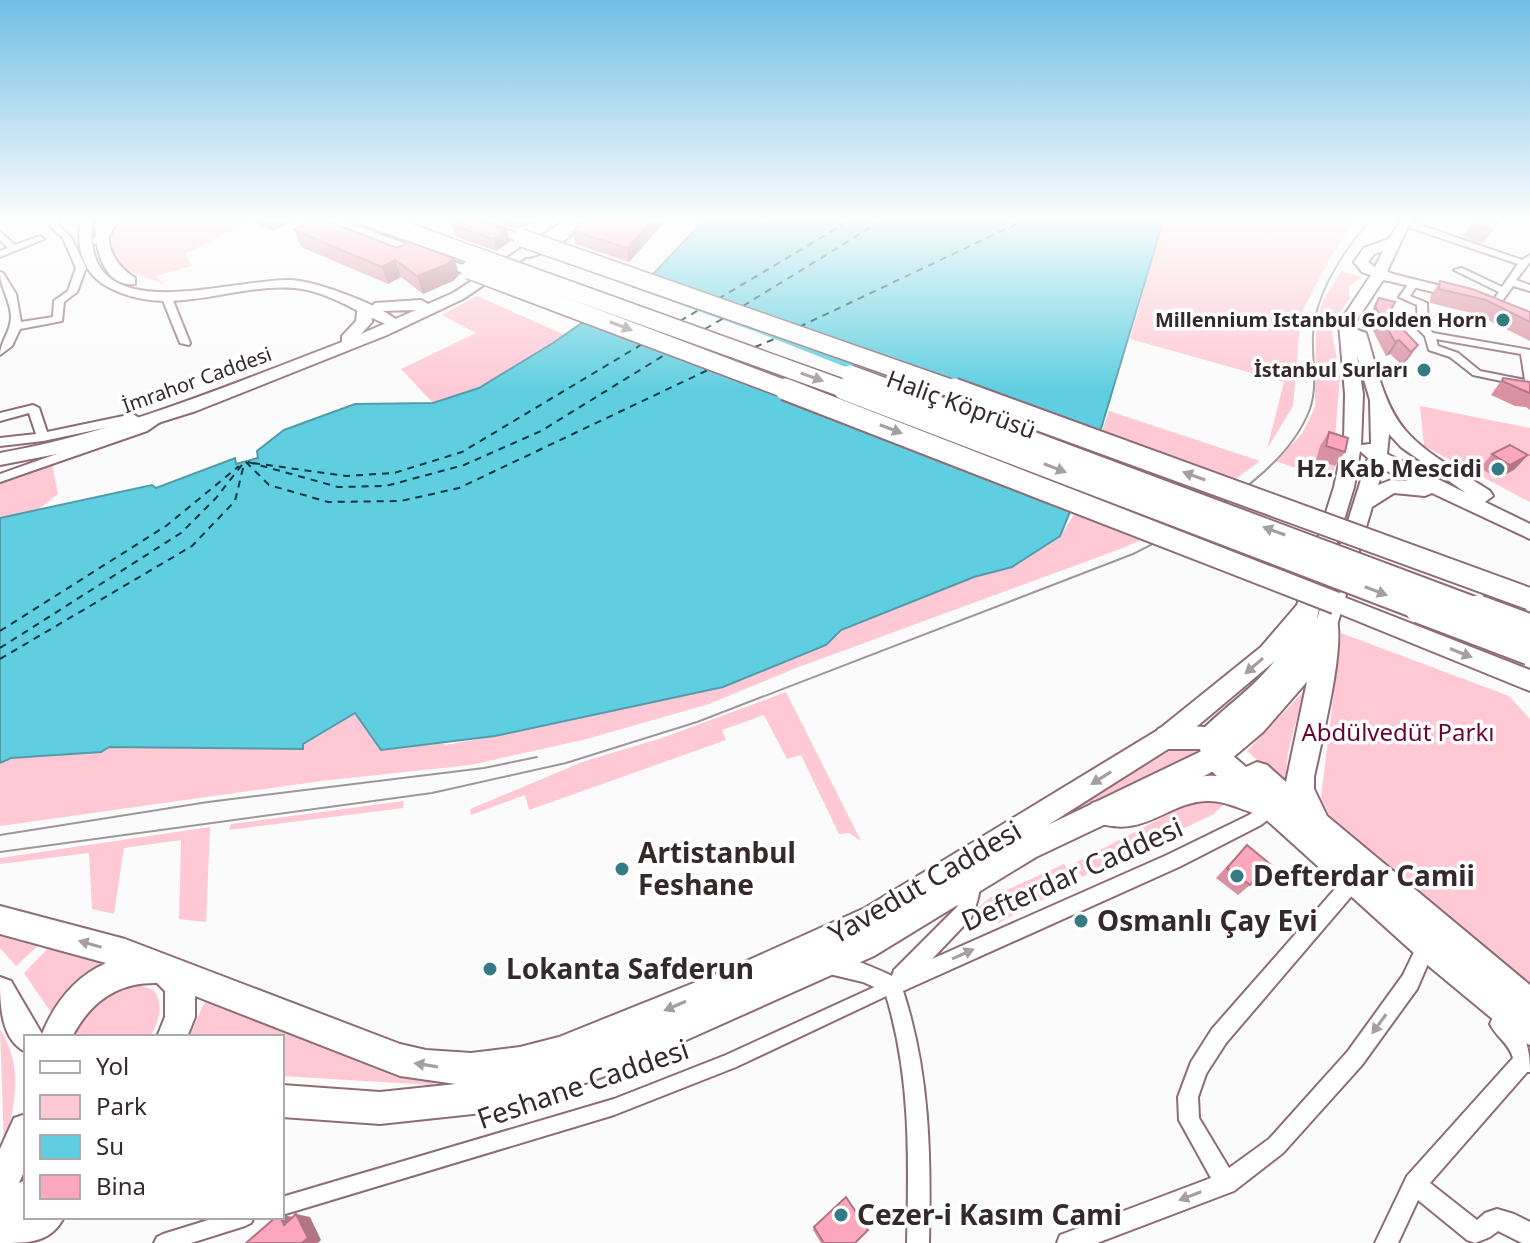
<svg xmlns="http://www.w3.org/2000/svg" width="1530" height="1243" viewBox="0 0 1530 1243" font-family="'Noto Sans',sans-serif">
  <rect width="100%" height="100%" fill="#fbfbfb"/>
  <g fill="#fec8d5">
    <path d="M 127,218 L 255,218 L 185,254 L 192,266 L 156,276 L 165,285 L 121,268 C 109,246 104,235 127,218 Z"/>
    <path d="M 1164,218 L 1362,218 L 1354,221 L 1329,260 L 1301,314 L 1293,406 L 1267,449 L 1284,382 L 1130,339 Z"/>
    <path d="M 1341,271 L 1362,277 L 1349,286 L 1350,298 L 1331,326 L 1340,376 L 1334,451 L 1316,460 L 1335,466 L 1331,480 L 1275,461 L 1302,434 L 1315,407 L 1316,325 L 1322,303 Z"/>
    <path d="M 477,296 L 565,335 L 479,388 L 433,403 L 401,369 L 476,333 L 442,315 Z"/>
    <path d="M 1420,406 L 1530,428 L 1530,502 L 1424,446 Z"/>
    <path d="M 1109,411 L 1260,461 L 1171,526 L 1123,548 L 796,668 L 709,704 L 583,740 L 470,765 L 321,781 L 0,826 L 0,763 L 11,758 L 101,752 L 109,747 L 303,749 L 303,744 L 355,713 L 446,745 L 495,736 L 723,687 L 826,645 L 841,631 L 974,577 L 1012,567 L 1059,538 L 1073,516 Z"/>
    <path d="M 52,464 L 58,494 L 39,509 L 0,518 L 0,482 Z"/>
    <path d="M 1341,633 L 1509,696 L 1530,719 L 1530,992 L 1501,971 L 1330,817 L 1321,798 Z"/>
    <path d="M 1304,691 L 1288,752 L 1285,785 L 1247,751 Z"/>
    <path d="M 786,692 L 861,841 L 849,833 L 839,834 L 801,755 L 787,759 L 764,715 L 722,730 L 726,740 L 529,810 L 525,795 L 471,815 L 470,809 L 585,761 L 662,738 Z"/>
    <path d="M 1176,747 L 1194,748 L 1199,756 L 1066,818 L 1062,813 Z"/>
    <path d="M 1200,798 L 1226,802 L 1214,814 L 1082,877 L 1073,864 Z"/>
    <path d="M 404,801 L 403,808 L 229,830 L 231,824 Z"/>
    <path d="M 210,827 L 206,922 L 179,919 L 181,840 L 124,848 L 114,914 L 92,909 L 89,853 L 0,864 L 0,858 Z"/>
    <path d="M 1064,864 L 1076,883 L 998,923 L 977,916 L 976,909 L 991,897 Z"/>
    <path d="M 0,932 L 41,943 L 16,966 L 0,948 Z"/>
    <path d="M 51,945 L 101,963 L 64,995 L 52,1014 L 24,973 Z"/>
    <path d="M 133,983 L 154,990 C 164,1007 159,1021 150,1037 L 72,1037 C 79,1007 106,993 133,983 Z"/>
    <path d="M 206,999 L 441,1078 L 433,1085 L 282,1076 L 282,1037 L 189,1037 Z"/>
    <path d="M 0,1029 C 24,1068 15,1104 4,1146 Z"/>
  </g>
  <path fill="#5ecee0" stroke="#529caa" stroke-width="2" d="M 706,218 L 1164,218 L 1092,459 L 1060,536 L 1012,567 L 974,577 L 841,630 L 826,645 L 723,687 L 495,736 L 381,750 L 355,713 L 303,744 L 303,749 L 109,747 L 101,752 L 11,758 L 0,763 L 0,518 L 152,485 L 156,488 L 235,458 L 236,464 L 258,458 L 257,451 L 284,430 L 355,404 L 433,403 L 479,388 L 553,343 L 655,272 Z"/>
  <path fill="#fbfbfb" d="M 628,286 L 757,332 L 894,386 L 1084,488 L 601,305 Z"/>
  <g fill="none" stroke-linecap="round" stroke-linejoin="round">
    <g stroke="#003840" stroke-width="2" stroke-dasharray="7 6" stroke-linecap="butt">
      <path d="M 718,299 L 854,218"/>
      <path d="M 743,306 L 886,218"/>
      <path d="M 680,321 L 702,308"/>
      <path d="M 799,327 L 1029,218"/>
      <path d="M 705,329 L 724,318"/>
      <path d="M 755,347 L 779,337"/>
      <path d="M 248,462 L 338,487 L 386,486 L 464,465 L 541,431 L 666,354"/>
      <path d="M 253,463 L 346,476 L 394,473 L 462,452 L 644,343"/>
      <path d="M 0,631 L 166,526 L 239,466"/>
      <path d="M 0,648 L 181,533 L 216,498 L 245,461 L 269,485 L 328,502 L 401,501 L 459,488 L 710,369"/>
      <path d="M 0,659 L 192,546 L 235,501 L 244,464"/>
    </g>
    <g stroke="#8d6c74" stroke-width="4">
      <g id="pedestrian">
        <path d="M 892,979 L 897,981 L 899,986 L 897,991 L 736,1067 L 614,1115 L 282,1215 L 282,1197 L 614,1099 L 726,1055 Z"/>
        <path d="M 218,1217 L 254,1217 L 251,1223 L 245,1226 L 191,1243 L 154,1243 L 157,1237 L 163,1234 Z"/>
      </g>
    </g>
    <g stroke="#8d6c74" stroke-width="4">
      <g id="minor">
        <path d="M 51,218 L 59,218 L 59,226 L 71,237 L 86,268 L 77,292 L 64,302 L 62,321 L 20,329 L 12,346 L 0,355 C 0,342 11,332 11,317 C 11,301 0,288 0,272 L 3,273 L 16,294 L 21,322 L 53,317 L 54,301 L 68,291 L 76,268 L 63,238 L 51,227 Z"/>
        <path d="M 1414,223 L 1522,260 L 1530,255 L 1530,262 L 1516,280 L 1530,285 L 1530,291 L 1513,286 L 1497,308 L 1491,308 L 1489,306 L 1499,292 L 1454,270 L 1462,268 L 1502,287 L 1518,264 L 1411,228 L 1411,224 Z"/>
        <path d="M 0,232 L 15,245 L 40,236 L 44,239 L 0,257 L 0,251 L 8,248 L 0,240 Z"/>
        <path d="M 1410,282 L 1418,284 L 1410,296 L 1427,303 L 1428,328 L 1433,333 L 1530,350 L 1530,387 L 1473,375 L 1450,357 L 1429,350 L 1425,336 L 1418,329 L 1417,305 L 1399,297 ZM 1436,339 L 1521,354 L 1525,380 L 1480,371 L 1458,353 L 1438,346 Z"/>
        <path d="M 164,296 L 172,298 L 190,343 L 189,345 L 180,343 L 162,298 Z"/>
        <path d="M 33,405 L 39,408 L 47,432 L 133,414 L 139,418 L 133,422 L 43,441 L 0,446 L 0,438 L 36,434 L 29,413 L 0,421 L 0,413 Z"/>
        <path d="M 157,416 L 163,420 L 147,431 L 0,482 L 0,474 L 139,425 Z"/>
        <path d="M 1272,799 L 1278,802 L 1280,807 L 1278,812 L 1261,825 L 1179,867 L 903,991 C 930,1073 931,1157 929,1243 L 907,1243 C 909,1158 911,1074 885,992 L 863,982 L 821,972 L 819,965 L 821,958 C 839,951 875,968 892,976 L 894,970 L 957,907 L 966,875 L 972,873 L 978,875 C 983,887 976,907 971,918 L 932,959 L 1167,855 L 1249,815 Z"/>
        <path d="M 1355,871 L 1361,873 L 1364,879 L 1361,885 L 1226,1043 L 1206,1074 L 1198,1097 L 1199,1118 L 1229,1168 L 1269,1139 L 1348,1051 L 1403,975 L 1414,952 L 1421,950 L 1428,952 L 1430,959 L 1417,989 L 1362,1065 L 1283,1153 L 1234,1191 L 1226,1194 L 1097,1243 L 1057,1243 L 1060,1235 L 1211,1178 L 1179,1120 L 1178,1097 L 1191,1062 L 1212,1029 L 1349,873 Z"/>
        <path d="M 1500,1014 C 1525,1025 1530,1047 1530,1072 L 1527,1072 L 1430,1183 L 1477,1220 L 1485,1213 L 1497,1209 L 1514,1214 L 1530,1222 L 1530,1243 L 1522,1243 L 1498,1231 L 1490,1237 L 1475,1243 L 1467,1240 L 1418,1200 L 1398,1243 L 1375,1243 L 1407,1176 L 1513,1058 C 1509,1043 1496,1037 1490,1024 L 1493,1017 Z"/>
      </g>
    </g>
    <g stroke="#8d6c74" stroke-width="4">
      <path id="tertiary" d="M 1389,273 L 1461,291 L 1463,294 L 1457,298 L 1385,280 L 1385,274 Z"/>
    </g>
    <g stroke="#8d6c74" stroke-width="4">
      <g id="secondary">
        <path d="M 81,218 L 93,218 C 76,335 231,278 291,280 C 316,281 380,305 398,321 L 396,324 L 386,324 C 357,312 327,291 295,288 C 231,283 170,320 108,287 C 81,272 76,246 81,218 Z"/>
        <path d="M 96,218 L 108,218 C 106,245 112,263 135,278 L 135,284 C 102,288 93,242 96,218 Z"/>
      </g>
    </g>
    <g stroke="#8d6c74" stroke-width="4">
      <g id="primary">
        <path d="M 569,218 L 584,218 L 463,299 L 387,335 L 196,411 L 62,453 L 0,465 L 0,453 C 119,432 230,385 342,342 L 342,336 L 356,321 L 358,306 L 363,304 L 371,309 L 372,322 L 361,334 L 416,310 L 380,311 L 372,306 L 375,303 L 421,300 L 428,304 L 453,293 Z"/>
        <path d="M 1402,218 L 1417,218 L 1408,227 L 1387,271 L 1396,277 L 1389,281 L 1383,280 L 1355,323 L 1355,329 L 1366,333 C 1376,365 1383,404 1405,430 C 1426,455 1463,473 1490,491 L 1493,496 L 1485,502 L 1530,524 L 1530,539 L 1432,493 L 1425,496 L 1394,493 L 1372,507 L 1338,622 L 1318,669 L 1263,732 L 1224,765 L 1188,785 L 1036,857 L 874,956 L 608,1075 L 513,1108 L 473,1114 L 380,1124 L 282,1117 L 282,1085 L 380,1092 L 456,1084 L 400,1076 L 195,996 L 195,1017 L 187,1037 L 157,1037 L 165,1017 L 165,991 L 157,983 C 118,982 90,1002 72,1037 L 26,1037 L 26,1052 C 0,1040 0,1003 0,977 L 11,981 L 42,1034 C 55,1002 75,977 106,963 L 0,934 L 0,906 L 125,939 L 400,1044 L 426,1050 L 471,1053 L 520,1047 L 559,1037 L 731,968 L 865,908 L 1158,730 L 1261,647 L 1297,605 L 1334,487 L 1344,441 L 1345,394 L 1339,323 L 1371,275 L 1362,272 L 1354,262 L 1364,248 L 1389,239 ZM 1383,251 L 1375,267 L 1368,262 L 1374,254 ZM 1357,356 L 1370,400 L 1371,444 L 1361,445 L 1363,394 ZM 1389,434 L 1401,447 L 1466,493 L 1387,454 ZM 1360,451 L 1368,458 L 1316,622 L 1301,657 L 1280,683 L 1245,718 L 1206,749 L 1048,825 L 1176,744 L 1277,659 L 1315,615 L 1354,487 ZM 1383,469 L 1407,481 L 1391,480 L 1378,485 Z"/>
        <path d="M 26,1114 L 26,1167 L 19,1183 L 26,1180 L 26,1217 L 64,1217 C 51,1243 29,1243 0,1243 L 0,1149 L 14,1118 Z"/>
      </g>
    </g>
    <g stroke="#8d6c74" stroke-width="4">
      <g id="trunk">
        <path d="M 108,218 L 124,218 L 114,227 L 105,244 L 95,244 L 92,241 Z"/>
        <path d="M 315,218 L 335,218 L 477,270 L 469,275 L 463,273 Z"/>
        <path d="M 451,218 L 472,218 L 530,238 L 527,241 L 517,241 Z"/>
        <path d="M 570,218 L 580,225 C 571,239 537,260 521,257 L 521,251 L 565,226 L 563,222 Z"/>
        <path d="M 1336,594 L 1530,670 L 1530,691 L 1328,609 L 1324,603 L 1328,597 Z"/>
        <path d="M 1307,600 L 1315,603 L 1319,609 L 1317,618 L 1327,613 L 1335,615 C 1348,638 1320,747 1314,777 L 1314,789 L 1327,816 L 1530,985 L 1530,1045 L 1518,1040 L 1425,963 L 1261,815 C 1243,811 1226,800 1207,801 C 1166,802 1144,841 1092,821 L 1088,812 L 1092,803 C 1108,797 1126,802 1143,798 C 1169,791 1189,773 1217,776 L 1205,765 L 1200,749 L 1167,749 L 1158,745 L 1154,737 L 1158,729 L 1167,725 L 1205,727 C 1232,701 1267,678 1285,645 C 1292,631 1292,616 1299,603 ZM 1315,631 L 1314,648 L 1286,782 L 1267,765 L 1257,762 L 1246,767 L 1231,754 L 1236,745 L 1231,736 L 1293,673 Z"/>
      </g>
    </g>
    <use href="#pedestrian" fill="#fff" fill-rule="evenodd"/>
    <use href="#minor" fill="#fff" fill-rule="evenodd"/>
    <use href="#tertiary" fill="#fff" fill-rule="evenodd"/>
    <use href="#secondary" fill="#fff" fill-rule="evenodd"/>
    <use href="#primary" fill="#fff" fill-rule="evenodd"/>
    <use href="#trunk" fill="#fff" fill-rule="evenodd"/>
    <g stroke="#9d9798" stroke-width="2">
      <path d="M 0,835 L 208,802 L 484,768 L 537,757"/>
      <path d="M 0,852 L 432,793 L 566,763 L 697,722 L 1133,554 C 1193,524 1285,476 1310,409 C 1318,386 1312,360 1313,336 C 1314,295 1345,247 1373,218"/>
    </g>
    <g stroke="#8d6c74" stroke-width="20" stroke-linecap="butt">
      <g id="trunk-bridge-far2">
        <path d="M 370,218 L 850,391"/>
        <path d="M 522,238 L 959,391"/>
        <path d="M 469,270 L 790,391"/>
        <path d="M 850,374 L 896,391"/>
      </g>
    </g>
    <g stroke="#8d6c74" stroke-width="25" stroke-linecap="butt">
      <g id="trunk-bridge-far1">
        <path d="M 785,389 L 1336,603"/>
        <path d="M 844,389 L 1425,611"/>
        <path d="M 890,389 L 1483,611"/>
        <path d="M 954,389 L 1530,599"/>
      </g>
    </g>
    <g stroke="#8d6c74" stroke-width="31" stroke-linecap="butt">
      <g id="trunk-bridge">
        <path d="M 1419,609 L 1530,651"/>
        <path d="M 1478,609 L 1530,628"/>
      </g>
    </g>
    <use href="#trunk-bridge-far2" stroke="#fff" stroke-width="17"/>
    <use href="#trunk-bridge-far1" stroke="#fff" stroke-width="21"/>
    <use href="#trunk-bridge" stroke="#fff" stroke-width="27"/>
  </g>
  <g fill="#da90a3">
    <path d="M 250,218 L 290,218 L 292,222 L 273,231 L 252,222 Z"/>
    <path d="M 487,218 L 534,218 L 535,223 L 514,229 L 487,220 Z"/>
    <path d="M 668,218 L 629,262 L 575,244 L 573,231 Z"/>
    <path d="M 1471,223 L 1498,223 L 1483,244 L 1463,237 Z"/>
    <path d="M 452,225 L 510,242 L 496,251 L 456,237 Z"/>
    <path d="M 294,230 L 454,258 L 459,275 L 453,281 L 423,294 L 401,277 L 388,284 L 301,247 Z"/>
    <path d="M 1440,281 L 1530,312 L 1530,341 L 1476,314 L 1430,303 L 1431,295 Z"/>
    <path d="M 1379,298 L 1392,308 L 1394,320 L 1418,345 L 1408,359 L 1402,365 L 1390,354 L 1386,356 L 1367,319 Z"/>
    <path d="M 1503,378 L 1530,382 L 1530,410 L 1526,407 L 1515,406 L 1491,395 Z"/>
    <path d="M 1329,432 L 1345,452 L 1335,466 L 1316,460 L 1320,446 Z"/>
    <path d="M 1510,445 L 1515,469 L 1498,479 L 1480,468 L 1492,454 Z"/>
    <path d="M 1247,845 L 1250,885 L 1238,895 L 1216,878 Z"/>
    <path d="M 814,1227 L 855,1243 L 821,1243 L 813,1230 Z"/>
  </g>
  <g fill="#b17585">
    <path d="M 276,218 L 290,218 L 292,222 L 273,231 L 269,221 Z"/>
    <path d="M 512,218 L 534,218 L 535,223 L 514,229 Z"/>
    <path d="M 655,218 L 668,218 L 629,262 L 627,248 Z"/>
    <path d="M 507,230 L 510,242 L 496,251 L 493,239 Z"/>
    <path d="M 454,258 L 459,275 L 453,281 L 423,294 L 417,276 Z"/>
    <path d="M 395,260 L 401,277 L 388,284 L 382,267 Z"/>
    <path d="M 1399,340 L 1390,354 L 1386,356 L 1395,342 Z"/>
    <path d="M 1418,345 L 1408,359 L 1402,365 L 1411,352 Z"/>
    <path d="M 1528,455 L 1515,469 L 1498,479 L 1510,465 Z"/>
    <path d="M 296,1214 L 310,1217 L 321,1240 L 318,1243 L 302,1243 Z"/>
    <path d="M 282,1215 L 293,1217 L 284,1225 L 280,1217 L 282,1217 Z"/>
  </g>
  <g fill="#fda7be" stroke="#b17585" stroke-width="2">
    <path d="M 260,218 L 276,218 L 269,221 Z"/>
    <path d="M 320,218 L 397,248 L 409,242 L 454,258 L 448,264 L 417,276 L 395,260 L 382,267 L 294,230 Z"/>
    <path d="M 467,218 L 471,218 L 507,230 L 493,239 L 452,225 Z"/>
    <path d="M 586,218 L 655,218 L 627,248 L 573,231 Z"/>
    <path d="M 1477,218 L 1480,218 L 1498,223 L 1492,230 L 1471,223 Z"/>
    <path d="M 1440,281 L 1472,289 L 1530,312 L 1530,322 L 1486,300 L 1439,289 Z"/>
    <path d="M 1379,298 L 1395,302 L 1392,308 L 1394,320 L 1418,345 L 1411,352 L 1399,340 L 1395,342 L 1375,306 Z"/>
    <path d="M 1503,378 L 1530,382 L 1530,393 L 1527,392 L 1502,381 Z"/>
    <path d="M 1329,432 L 1348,438 L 1345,452 L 1326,446 Z"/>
    <path d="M 1510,445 L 1528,455 L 1510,465 L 1492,454 Z"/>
    <path d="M 1247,845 L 1270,864 L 1250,885 L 1227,868 Z"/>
    <path d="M 846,1197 L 868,1230 L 855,1243 L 824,1243 L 814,1227 Z"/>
    <path d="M 296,1214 L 308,1238 L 302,1243 L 246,1243 L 276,1217 L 280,1217 L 284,1225 Z"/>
  </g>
  <defs><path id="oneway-solid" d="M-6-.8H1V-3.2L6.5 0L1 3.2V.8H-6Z" transform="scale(2)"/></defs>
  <g fill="#a59fa0">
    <use href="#oneway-solid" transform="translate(621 326) rotate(21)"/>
    <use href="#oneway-solid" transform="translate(812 377) rotate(20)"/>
    <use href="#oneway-solid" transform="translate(891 429) rotate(21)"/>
    <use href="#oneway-solid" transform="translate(1055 468) rotate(21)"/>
    <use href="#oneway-solid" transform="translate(1194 476) rotate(-160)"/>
    <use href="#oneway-solid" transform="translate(1274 531) rotate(-160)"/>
    <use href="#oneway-solid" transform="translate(1376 591) rotate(21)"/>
    <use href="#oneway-solid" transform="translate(1461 653) rotate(22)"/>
    <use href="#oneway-solid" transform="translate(1254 666) rotate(139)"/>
    <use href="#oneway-solid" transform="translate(1101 778) rotate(148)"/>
    <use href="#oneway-solid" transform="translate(90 944) rotate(-164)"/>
    <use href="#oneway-solid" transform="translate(963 954) rotate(-24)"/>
    <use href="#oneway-solid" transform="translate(675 1006) rotate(157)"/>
    <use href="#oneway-solid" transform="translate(1379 1024) rotate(126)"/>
    <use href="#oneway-solid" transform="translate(426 1065) rotate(-171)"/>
    <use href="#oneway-solid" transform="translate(1190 1196) rotate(159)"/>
  </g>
  <linearGradient id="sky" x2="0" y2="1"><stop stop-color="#71bee5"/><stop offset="0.56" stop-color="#fdfdfd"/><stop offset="1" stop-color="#fdfdfd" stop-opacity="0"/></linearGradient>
  <rect width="1530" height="392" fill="url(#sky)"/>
  <g fill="#347b86" stroke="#fff" stroke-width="3">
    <circle cx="1503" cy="320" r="8"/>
    <circle cx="1424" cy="370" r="8"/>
    <circle cx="1498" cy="469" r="8"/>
    <circle cx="622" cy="869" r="8"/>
    <circle cx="1237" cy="876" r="8"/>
    <circle cx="1081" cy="921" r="8"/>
    <circle cx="490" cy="969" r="8"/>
    <circle cx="841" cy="1215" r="8"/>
  </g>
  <g text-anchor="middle" stroke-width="7" stroke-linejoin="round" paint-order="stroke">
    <g font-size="20" font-weight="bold" fill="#36292c" stroke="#fff" text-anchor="end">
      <text x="1487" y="327">Millennium Istanbul Golden Horn</text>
      <text x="1408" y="377">İstanbul Surları</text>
    </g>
    <g font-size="20" fill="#36292c" stroke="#fff">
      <text transform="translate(197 380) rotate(-20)" y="7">İmrahor Caddesi</text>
    </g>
    <g font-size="24" fill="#36292c" stroke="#fff">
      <text transform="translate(961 405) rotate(20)" y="8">Haliç Köprüsü</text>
    </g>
    <g font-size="24" font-weight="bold" fill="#36292c" stroke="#fff" text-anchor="end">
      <text x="1482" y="477">Hz. Kab Mescidi</text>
    </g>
    <g font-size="24" fill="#6a0332" stroke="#fff">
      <text x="1398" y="741">Abdülvedüt Parkı</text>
    </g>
    <g font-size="28" font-weight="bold" fill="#36292c" stroke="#fff" text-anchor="start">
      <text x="638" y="863">Artistanbul<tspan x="638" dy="32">Feshane</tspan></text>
      <text x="1253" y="886">Defterdar Camii</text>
      <text x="1097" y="931">Osmanlı Çay Evi</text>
      <text x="506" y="979">Lokanta Safderun</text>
      <text x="857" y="1225">Cezer-i Kasım Cami</text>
    </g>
    <g font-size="28" fill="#36292c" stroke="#fff">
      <text transform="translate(1072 874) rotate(-24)" y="10">Defterdar Caddesi</text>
      <text transform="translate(925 882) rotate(-30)" y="10">Yavedut Caddesi</text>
      <text transform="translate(583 1084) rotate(-19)" y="10">Feshane Caddesi</text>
    </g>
  </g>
  <rect x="24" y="1035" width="260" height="184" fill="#ffffff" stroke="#afa9ab" stroke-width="2"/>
  <rect x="40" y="1061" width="40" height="12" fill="#ffffff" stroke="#afa9ab" stroke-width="2"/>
  <text x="96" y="1075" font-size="24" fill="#36292c">Yol</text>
  <rect x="40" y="1095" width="40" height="24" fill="#fec8d5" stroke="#afa9ab" stroke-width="2"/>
  <text x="96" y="1115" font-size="24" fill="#36292c">Park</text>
  <rect x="40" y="1135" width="40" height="24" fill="#5ecee0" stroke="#afa9ab" stroke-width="2"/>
  <text x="96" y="1155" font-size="24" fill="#36292c">Su</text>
  <rect x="40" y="1175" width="40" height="24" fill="#fda7be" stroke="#afa9ab" stroke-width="2"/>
  <text x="96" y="1195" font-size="24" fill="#36292c">Bina</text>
</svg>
